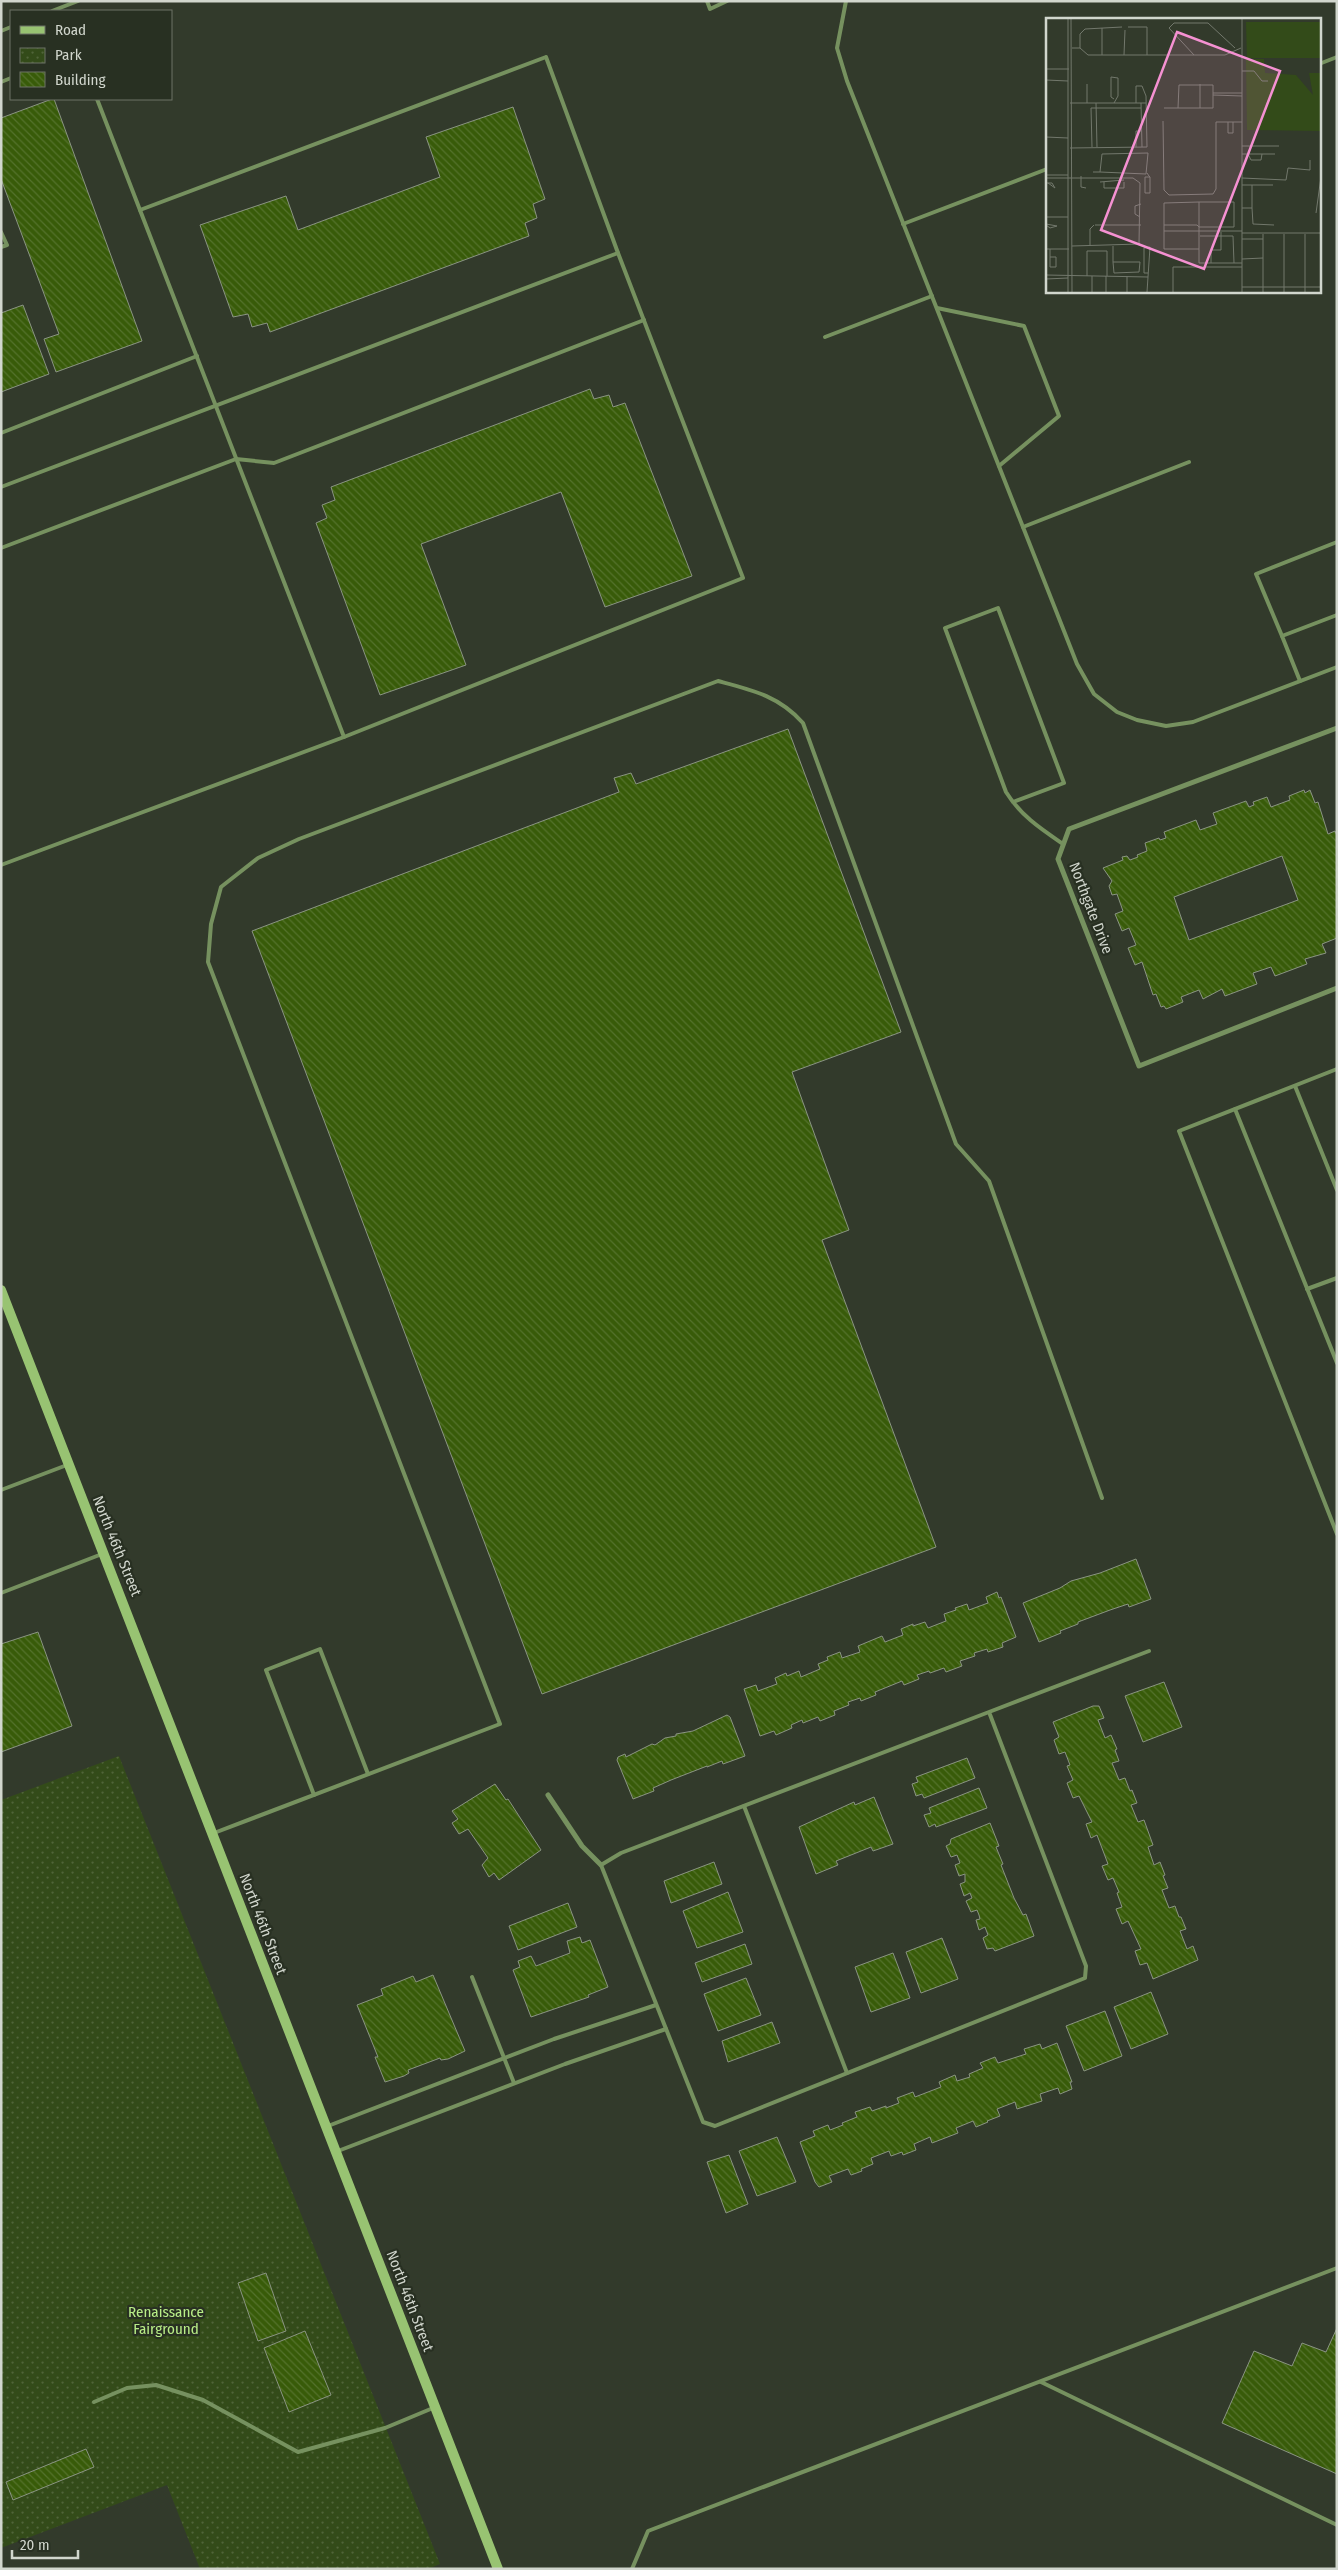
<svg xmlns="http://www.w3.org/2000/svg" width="1338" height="2570" viewBox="0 0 1338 2570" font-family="'Fira Sans Condensed',sans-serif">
  <defs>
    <pattern id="park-dots" width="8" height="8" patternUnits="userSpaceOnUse" patternTransform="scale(1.25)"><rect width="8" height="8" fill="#334b19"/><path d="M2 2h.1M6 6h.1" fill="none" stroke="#506439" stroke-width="1.8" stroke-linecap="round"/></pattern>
    <pattern id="building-back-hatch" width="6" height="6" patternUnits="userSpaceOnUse" patternTransform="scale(1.25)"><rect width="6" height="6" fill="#385b09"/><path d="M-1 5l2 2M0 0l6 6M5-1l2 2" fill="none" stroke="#54722c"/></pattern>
  </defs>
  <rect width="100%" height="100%" fill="#323a2b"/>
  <path fill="url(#park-dots)" d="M 119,1756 L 440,2564 L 428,2569 L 200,2569 L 167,2485 L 1,2548 L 1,1800 Z"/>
  <g fill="url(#building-back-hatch)" stroke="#8a9483" fill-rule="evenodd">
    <path d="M 52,99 L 54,99 L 142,341 L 56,372 L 44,339 L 59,334 L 1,179 L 1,118 Z"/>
    <path d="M 513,107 L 545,199 L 533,204 L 537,218 L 525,223 L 529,236 L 270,332 L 267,323 L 252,327 L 248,314 L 233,317 L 200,225 L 286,196 L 298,230 L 440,177 L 426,137 Z"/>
    <path d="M 23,305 L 49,374 L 1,392 L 1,313 Z"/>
    <path d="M 590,389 L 594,399 L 609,395 L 613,407 L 625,403 L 692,576 L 605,607 L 561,492 L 421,544 L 466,665 L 380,695 L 316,523 L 327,518 L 322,505 L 335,500 L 331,487 Z"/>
    <path d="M 788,729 L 901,1032 L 792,1072 L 849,1230 L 822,1240 L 936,1547 L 542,1694 L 252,931 L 619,792 L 614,778 L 631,773 L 636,784 Z"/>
    <path d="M 1304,790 L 1305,793 L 1310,790 L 1315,803 L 1318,802 L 1328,834 L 1335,831 L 1337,835 L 1337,938 L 1322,944 L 1326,953 L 1305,959 L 1307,964 L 1275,976 L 1271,967 L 1253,973 L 1257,984 L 1225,996 L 1222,989 L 1203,999 L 1199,990 L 1181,997 L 1183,1002 L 1166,1009 L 1164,1006 L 1161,1007 L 1156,994 L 1153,995 L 1142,962 L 1135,965 L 1128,948 L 1136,945 L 1129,928 L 1122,931 L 1115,914 L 1123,911 L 1117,894 L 1112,895 L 1109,886 L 1112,881 L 1103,868 L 1123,860 L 1122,857 L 1127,856 L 1130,860 L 1138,857 L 1137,855 L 1147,851 L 1145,843 L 1159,838 L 1160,840 L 1166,838 L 1164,832 L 1196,820 L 1200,830 L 1217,824 L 1213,813 L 1246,801 L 1249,807 L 1254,805 L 1253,802 L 1267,797 L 1271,807 L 1290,800 L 1289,796 ZM 1282,856 L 1298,900 L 1189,940 L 1174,897 Z"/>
    <path d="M 1136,1559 L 1151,1599 L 1129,1607 L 1128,1604 L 1110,1610 L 1078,1622 L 1078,1624 L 1060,1631 L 1061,1633 L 1039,1642 L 1023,1603 L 1060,1588 L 1071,1581 L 1100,1573 Z"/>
    <path d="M 997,1592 L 999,1598 L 1001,1597 L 1016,1637 L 1002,1643 L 1003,1647 L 988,1652 L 987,1649 L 974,1653 L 975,1656 L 960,1661 L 962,1666 L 946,1672 L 944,1668 L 930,1673 L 929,1671 L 917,1675 L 919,1679 L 904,1685 L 902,1681 L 875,1692 L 876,1695 L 861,1701 L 860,1698 L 848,1702 L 849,1705 L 834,1711 L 835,1715 L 820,1721 L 818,1717 L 803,1723 L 802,1720 L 791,1725 L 792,1728 L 776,1735 L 774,1731 L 760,1736 L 744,1689 L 756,1685 L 758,1691 L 777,1684 L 775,1678 L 786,1673 L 787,1676 L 799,1671 L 801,1677 L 820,1669 L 818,1664 L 828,1660 L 827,1657 L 840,1652 L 842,1658 L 860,1652 L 858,1646 L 882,1636 L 885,1642 L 903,1635 L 901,1629 L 913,1624 L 913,1626 L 925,1622 L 928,1628 L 946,1621 L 944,1614 L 956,1610 L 955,1608 L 967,1604 L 969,1610 L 988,1603 L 986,1597 Z"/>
    <path d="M 38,1632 L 72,1726 L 1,1752 L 1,1644 Z"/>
    <path d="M 1164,1682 L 1182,1727 L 1143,1742 L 1125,1696 Z"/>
    <path d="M 1093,1706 L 1099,1706 L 1104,1718 L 1098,1720 L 1105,1738 L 1111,1735 L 1117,1749 L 1115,1750 L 1119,1761 L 1112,1763 L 1119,1780 L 1125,1778 L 1130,1791 L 1132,1790 L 1137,1803 L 1131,1805 L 1138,1822 L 1144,1820 L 1153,1845 L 1148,1847 L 1154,1865 L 1160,1862 L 1165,1875 L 1163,1876 L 1168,1888 L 1162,1890 L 1169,1908 L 1175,1906 L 1179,1917 L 1181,1917 L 1186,1929 L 1180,1931 L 1187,1949 L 1193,1946 L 1198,1960 L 1153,1979 L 1147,1963 L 1140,1965 L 1135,1951 L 1141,1949 L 1128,1921 L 1122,1924 L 1116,1909 L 1122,1907 L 1117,1893 L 1119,1892 L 1113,1878 L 1108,1880 L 1102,1866 L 1108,1864 L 1097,1835 L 1091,1838 L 1086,1824 L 1092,1822 L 1079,1796 L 1073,1798 L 1067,1783 L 1073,1780 L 1067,1766 L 1070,1765 L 1065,1752 L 1059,1754 L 1054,1740 L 1059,1737 L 1053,1722 Z"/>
    <path d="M 727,1715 L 730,1717 L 745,1756 L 723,1764 L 722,1761 L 707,1767 L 707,1766 L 671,1780 L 653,1788 L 654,1791 L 633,1799 L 617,1760 L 618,1757 L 625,1754 L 626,1757 L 652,1744 L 655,1745 L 665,1738 L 676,1736 L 676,1734 L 693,1731 Z"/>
    <path d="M 967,1758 L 975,1778 L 924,1798 L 922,1794 L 916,1796 L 912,1784 L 918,1782 L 916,1777 Z"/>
    <path d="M 495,1784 L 506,1800 L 508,1799 L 541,1850 L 499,1880 L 494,1873 L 489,1877 L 482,1865 L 488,1858 L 468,1829 L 459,1834 L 452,1823 L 458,1819 L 452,1811 Z"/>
    <path d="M 979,1788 L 987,1808 L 936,1827 L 935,1824 L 929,1827 L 924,1815 L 931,1813 L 929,1808 Z"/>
    <path d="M 874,1797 L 893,1844 L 873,1851 L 871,1847 L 836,1861 L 838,1865 L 816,1874 L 799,1827 L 854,1802 L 855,1805 Z"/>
    <path d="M 990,1823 L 999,1846 L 996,1847 L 1003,1864 L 1001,1865 L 1014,1898 L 1023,1915 L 1026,1914 L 1034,1936 L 995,1951 L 993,1948 L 987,1949 L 983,1938 L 988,1935 L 985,1927 L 979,1930 L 976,1920 L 980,1919 L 979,1915 L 977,1910 L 971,1912 L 966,1901 L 972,1898 L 970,1893 L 964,1896 L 960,1884 L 965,1882 L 965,1874 L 959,1876 L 955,1865 L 960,1863 L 957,1855 L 951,1857 L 946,1846 L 950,1844 L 951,1839 Z"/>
    <path d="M 714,1862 L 722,1884 L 671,1903 L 664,1881 Z"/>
    <path d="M 728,1892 L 743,1932 L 697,1948 L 683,1911 Z"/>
    <path d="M 568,1903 L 577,1927 L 518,1950 L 509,1926 Z"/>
    <path d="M 580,1937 L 582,1943 L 590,1940 L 608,1987 L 588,1995 L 589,1997 L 531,2017 L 513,1970 L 520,1967 L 518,1961 L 531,1956 L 536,1966 L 570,1953 L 567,1941 Z"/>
    <path d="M 942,1938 L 958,1979 L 921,1993 L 906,1952 Z"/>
    <path d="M 745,1944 L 752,1964 L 702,1982 L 695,1963 Z"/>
    <path d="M 893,1953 L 910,1998 L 871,2012 L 855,1967 Z"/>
    <path d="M 433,1975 L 465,2051 L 448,2059 L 441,2060 L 440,2058 L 408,2070 L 409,2073 L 404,2076 L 385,2082 L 375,2057 L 378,2057 L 357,2005 L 383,1995 L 381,1989 L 413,1976 L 416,1982 Z"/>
    <path d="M 746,1978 L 761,2015 L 718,2031 L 704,1994 Z"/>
    <path d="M 1151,1992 L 1168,2034 L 1131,2049 L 1114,2007 Z"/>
    <path d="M 1105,2011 L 1122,2056 L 1084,2071 L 1066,2026 Z"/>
    <path d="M 772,2022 L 780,2043 L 728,2062 L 722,2041 Z"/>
    <path d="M 1057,2043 L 1072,2082 L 1070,2082 L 1072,2089 L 1060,2094 L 1058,2088 L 1040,2094 L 1042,2101 L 1017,2109 L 1015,2102 L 997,2109 L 1000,2116 L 987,2121 L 988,2122 L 976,2127 L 973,2121 L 956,2128 L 958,2133 L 932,2143 L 930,2137 L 914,2144 L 916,2150 L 903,2155 L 902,2152 L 891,2156 L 889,2151 L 871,2158 L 873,2164 L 861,2169 L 862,2171 L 851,2175 L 848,2169 L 829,2176 L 832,2182 L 819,2187 L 815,2182 L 800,2142 L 815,2136 L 813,2131 L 828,2125 L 830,2130 L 843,2125 L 842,2123 L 857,2117 L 855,2112 L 870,2107 L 872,2111 L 886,2106 L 886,2108 L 899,2103 L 897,2098 L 913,2092 L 915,2097 L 941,2087 L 939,2082 L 955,2075 L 957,2081 L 970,2077 L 969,2074 L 983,2068 L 980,2063 L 995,2057 L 998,2063 L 1026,2054 L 1024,2049 L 1040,2044 L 1042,2049 Z"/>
    <path d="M 777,2137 L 796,2182 L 757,2196 L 739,2151 Z"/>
    <path d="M 729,2155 L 748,2204 L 726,2213 L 707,2162 Z"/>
    <path d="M 266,2273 L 286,2331 L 258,2341 L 238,2283 Z"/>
    <path d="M 1337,2328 L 1337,2474 L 1222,2423 L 1254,2351 L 1292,2366 L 1302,2343 L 1326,2352 Z"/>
    <path d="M 305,2331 L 331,2395 L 289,2412 L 264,2348 Z"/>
    <path d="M 86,2449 L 94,2467 L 13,2500 L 6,2482 Z"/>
  </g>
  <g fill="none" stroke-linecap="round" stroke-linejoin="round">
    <g stroke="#76915f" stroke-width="4">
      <path d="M 707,1 L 710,9 L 727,1"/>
      <path d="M 846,1 L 837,48 L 847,81 L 1077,664 L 1094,694 L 1117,712 L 1137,720 L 1166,726 L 1193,722 L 1337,667"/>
      <path d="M 52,11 L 78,1"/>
      <path d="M 1,31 L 11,27"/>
      <path d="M 1319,64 L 1337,57"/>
      <path d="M 1,82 L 11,78"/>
      <path d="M 903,224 L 1047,169"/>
      <path d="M 1,232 L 7,245 L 1,247"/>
      <path d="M 937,308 L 1024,326 L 1059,416 L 999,466"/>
      <path d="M 825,337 L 932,296"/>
      <path d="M 1,433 L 197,356"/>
      <path d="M 1,487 L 618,253 L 546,57 L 140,210"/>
      <path d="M 1023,527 L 1189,462"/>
      <path d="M 1,548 L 236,459 L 274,463 L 644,320"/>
      <path d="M 1282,636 L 1256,574 L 1337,542"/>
      <path d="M 1300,681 L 1282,636 L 1337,615"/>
      <path d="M 344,737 L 743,578 L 618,253"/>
      <path d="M 1013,802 L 1064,783 L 998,608 L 945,628 L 1006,792 C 1021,816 1041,829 1063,844"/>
      <path d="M 1,865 L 344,737 L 97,99"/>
      <path d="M 1337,1069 L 1179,1131 L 1337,1534"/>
      <path d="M 1295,1086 L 1337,1190"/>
      <path d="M 1235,1109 L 1337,1363"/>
      <path d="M 1307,1289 L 1337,1278"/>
      <path d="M 1,1490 L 67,1465"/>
      <path d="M 1,1593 L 102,1554"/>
      <path d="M 989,1712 L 621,1853 L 601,1865 L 703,2122 L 715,2126 L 1085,1978 L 1086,1966 L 989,1712 L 1149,1651"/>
      <path d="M 314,1795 L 266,1670 L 320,1649 L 368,1774"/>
      <path d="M 744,1806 L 847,2073"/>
      <path d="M 214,1833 L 500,1724 L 208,962 L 211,924 L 221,887 L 258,858 L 299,839 L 718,681 C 752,690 779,696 803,723 L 956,1144 L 989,1181 L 1102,1498"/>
      <path d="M 472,1977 L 514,2083"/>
      <path d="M 328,2126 L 554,2039 L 656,2005"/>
      <path d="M 338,2151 L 565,2064 L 666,2029"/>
      <path d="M 1041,2382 L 1337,2525"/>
      <path d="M 94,2402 L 127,2388 L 156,2385 L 203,2400 L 298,2452 L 385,2428 L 433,2408"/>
      <path d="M 632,2569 L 648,2531 L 1337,2268"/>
    </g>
    <g stroke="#76915f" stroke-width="5">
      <path d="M 1337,728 L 1069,829 L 1058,859 L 1139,1066 L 1337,988"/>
      <path d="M 548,1795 L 582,1846 L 601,1865"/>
    </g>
    <path stroke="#98c372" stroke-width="10" d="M 1,1290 L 498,2569"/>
  </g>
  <g text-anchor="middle" stroke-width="4.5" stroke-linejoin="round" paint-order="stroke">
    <g font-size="15" fill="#d1d6cd" stroke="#283022">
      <text transform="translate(1091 908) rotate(69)" y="5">Northgate Drive</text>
      <text transform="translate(117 1546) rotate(68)" y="5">North 46th Street</text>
      <text transform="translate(263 1924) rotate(69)" y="5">North 46th Street</text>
      <text transform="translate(410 2301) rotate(69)" y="5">North 46th Street</text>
    </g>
    <g font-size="15" fill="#b8ed87" stroke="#283022">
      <text x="166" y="2317">Renaissance<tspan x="166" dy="17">Fairground</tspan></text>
    </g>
  </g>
  <g transform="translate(1046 18)">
    <rect width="275" height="275" fill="#323a2b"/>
    <path d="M 200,4 L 275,4 L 275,40 L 201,40 Z" fill="#334b19"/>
    <path d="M 200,41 L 218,41 L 219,55 L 250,57 L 267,77 L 263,55 L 275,55 L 275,113 L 201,112 Z" fill="#334b19"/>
    <path fill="none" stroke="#72786c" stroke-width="1" d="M 25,1 L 26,274M 82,9 L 101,9 L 101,37M 26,30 L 34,30 L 42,37 L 179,37 L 195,30M 34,30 L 34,16 L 39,11 L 76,9M 56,37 L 56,10M 78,37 L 79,12M 148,37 L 123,10 L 128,5 L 162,5 L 189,30M 0,51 L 23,51M 196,53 L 208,53 L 216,63 L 222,63M 0,62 L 22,63M 154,66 L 154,90M 167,75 L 196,75M 167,77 L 196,78M 24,85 L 100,85M 41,85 L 41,66M 50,85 L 51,129M 68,85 L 72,78 L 72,60 L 65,59 L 65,79 L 68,81M 95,85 L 96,129M 118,90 L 132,90 L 133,67 L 167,67 L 167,90 L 132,90M 117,103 L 118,172 L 123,177 L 167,176 L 170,171 L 170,104 L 196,104M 182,104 L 182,115 L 187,115 L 187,104M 0,119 L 22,120M 196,128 L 233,128M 46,129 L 45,90 L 95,90M 90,129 L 90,113 L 95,113M 24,130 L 101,129 L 100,78 L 96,68 L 90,68 L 90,85M 196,136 L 229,136M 202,136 L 205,142 L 215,142 L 216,136M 47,154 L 54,154 L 56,136 L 102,135 L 100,156 L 54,154M 101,155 L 103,158 L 104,159 L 104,175 L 99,175 L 99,159 L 104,159M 0,157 L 22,157M 35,158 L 35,169 L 40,170M 0,160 L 87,160 L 94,165 L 93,226 L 26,228M 196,160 L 240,162 L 242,150 L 264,152 L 264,142M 54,164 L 78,162M 58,164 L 58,170 L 78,170 L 78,164M 0,165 L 6,165 L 9,170 L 2,165M 206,167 L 227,167M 196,190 L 206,190 L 206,167 L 196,167M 206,190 L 207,206 L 228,207M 270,195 L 275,159M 0,199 L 22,199M 94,199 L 89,196 L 89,188 L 95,186M 0,206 L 11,208 L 4,210 L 0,207M 49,207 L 95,207M 118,207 L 151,207 L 153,209 L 188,209 L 188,184 L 153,184 L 153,245 L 196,245M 118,213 L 118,185 L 153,184M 175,214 L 175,218 L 187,218 L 188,245M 196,215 L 275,215M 154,218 L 175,218M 196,221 L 217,221M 44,228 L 44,211 L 48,207M 67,228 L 67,244 L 68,255 L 93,254 L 94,244 L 67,244M 0,231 L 23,231M 153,231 L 118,231 L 118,213 L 196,213M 4,239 L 10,239 L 10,249 L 4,249 L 4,231M 196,241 L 217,240M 165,245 L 165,232 L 175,232 L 175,218M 0,257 L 102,259M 41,258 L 41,233 L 61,233 L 61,258M 46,258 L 46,274M 60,258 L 60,274M 81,258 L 81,274M 0,261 L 22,260M 196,269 L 275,269M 22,274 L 22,1M 101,274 L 104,229 L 98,230 L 98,255 L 102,255M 127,274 L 127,249 L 196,249M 196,274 L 196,1M 217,274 L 217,216M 238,274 L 238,216M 259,274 L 259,216"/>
    <path fill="#f591d2" fill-opacity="0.15" stroke="#f591d2" stroke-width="2.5" d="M 131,14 L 234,53 L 158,251 L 55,212 Z"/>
    <rect width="275" height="275" fill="none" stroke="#d1d6cd" stroke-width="2.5"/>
  </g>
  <rect width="1338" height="2570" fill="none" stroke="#d1d6cd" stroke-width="5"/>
  <rect x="10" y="10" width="162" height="90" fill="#283022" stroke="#6c7266"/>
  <rect x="20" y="26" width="25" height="8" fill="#98c372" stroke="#6c7266"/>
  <text x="55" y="35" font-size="15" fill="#d1d6cd">Road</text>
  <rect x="20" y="48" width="25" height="15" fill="url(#park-dots)" stroke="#6c7266"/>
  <text x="55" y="60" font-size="15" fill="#d1d6cd">Park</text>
  <rect x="20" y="72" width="25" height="15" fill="url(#building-back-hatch)" stroke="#6c7266"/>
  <text x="55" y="85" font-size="15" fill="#d1d6cd">Building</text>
  <path d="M12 2550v8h66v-8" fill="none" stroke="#d1d6cd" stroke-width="2.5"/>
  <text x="20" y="2550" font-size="15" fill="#d1d6cd" stroke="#283022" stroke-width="4" paint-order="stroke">20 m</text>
</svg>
